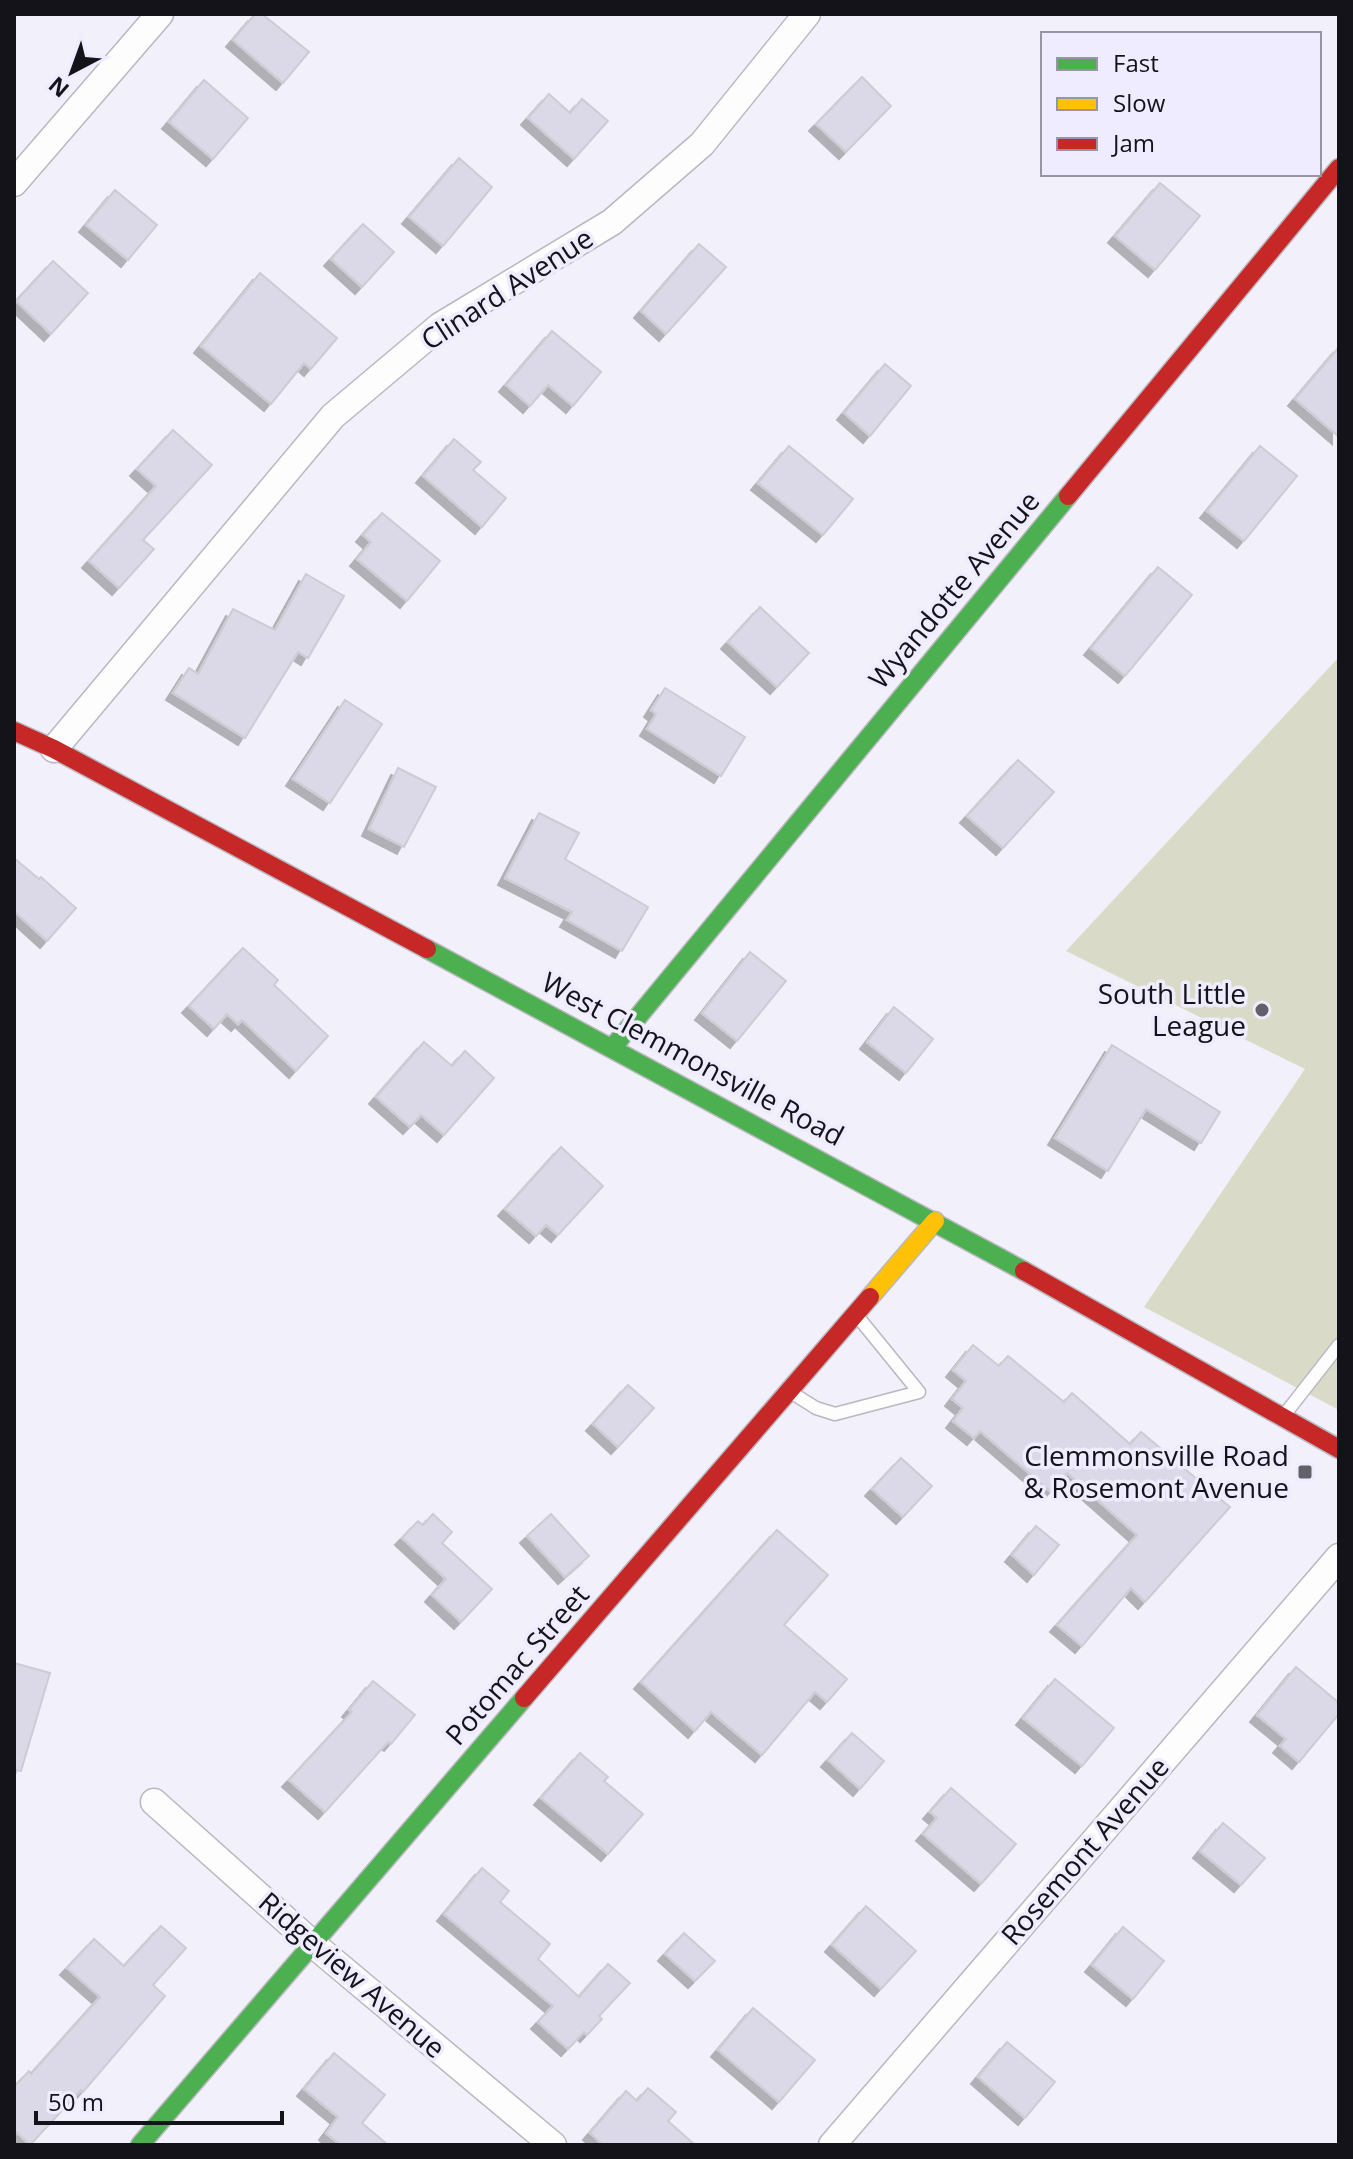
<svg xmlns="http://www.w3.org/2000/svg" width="1353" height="2159" viewBox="0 0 1353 2159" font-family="'Open Sans',sans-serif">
  <defs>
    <filter id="shadow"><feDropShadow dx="-7" dy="7" stdDeviation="0" flood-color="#0004"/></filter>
  </defs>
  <rect width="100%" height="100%" fill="#f2f0fa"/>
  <path fill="#d9dac7" d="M 1339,657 L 1339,1410 L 1144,1307 L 1305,1069 L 1066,951 Z"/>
  <g fill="#dbd9e7" stroke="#cdccd4" stroke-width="2" filter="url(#shadow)">
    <path d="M 255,14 L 262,14 L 309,52 L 283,83 L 233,40 Z"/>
    <path d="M 862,77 L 891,106 L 846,152 L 816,124 Z"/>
    <path d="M 204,80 L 248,118 L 213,159 L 169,122 Z"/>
    <path d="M 549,94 L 570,113 L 582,99 L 608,121 L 574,159 L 528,118 Z"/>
    <path d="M 459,158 L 492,187 L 443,246 L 409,217 Z"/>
    <path d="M 1160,183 L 1200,216 L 1155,270 L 1115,236 Z"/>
    <path d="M 115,190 L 157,225 L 128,260 L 86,225 Z"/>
    <path d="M 363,224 L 394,252 L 362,287 L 331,259 Z"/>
    <path d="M 699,244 L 726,267 L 666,334 L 641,311 Z"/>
    <path d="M 53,261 L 88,293 L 51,334 L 16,301 Z"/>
    <path d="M 260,273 L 337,338 L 311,369 L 304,363 L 271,404 L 201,346 Z"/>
    <path d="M 552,331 L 601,372 L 573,406 L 548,385 L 530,406 L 506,385 Z"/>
    <path d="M 1339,347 L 1339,437 L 1295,399 Z"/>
    <path d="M 885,364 L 911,386 L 870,436 L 844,413 Z"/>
    <path d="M 173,430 L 212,465 L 143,540 L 154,549 L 119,588 L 89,561 L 156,486 L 137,469 Z"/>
    <path d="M 454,439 L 481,462 L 473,470 L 506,498 L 482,527 L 423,476 Z"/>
    <path d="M 789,446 L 853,499 L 823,535 L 758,483 Z"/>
    <path d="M 1260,446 L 1297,476 L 1244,541 L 1207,511 Z"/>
    <path d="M 382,513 L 440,561 L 407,601 L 357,559 L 371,542 L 363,535 Z"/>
    <path d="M 1158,567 L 1192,595 L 1125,676 L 1091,648 Z"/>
    <path d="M 306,574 L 344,596 L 308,658 L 298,652 L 245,738 L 173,693 L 189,668 L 198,674 L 233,609 L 275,630 Z"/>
    <path d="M 760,607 L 809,653 L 777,687 L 728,642 Z"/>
    <path d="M 665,688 L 745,737 L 721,776 L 647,729 L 656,714 L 651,710 Z"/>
    <path d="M 345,700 L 382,724 L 330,803 L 293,779 Z"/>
    <path d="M 1018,760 L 1054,792 L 1003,848 L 967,816 Z"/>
    <path d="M 398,768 L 436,787 L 404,847 L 369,829 Z"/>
    <path d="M 539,813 L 579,833 L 565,859 L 648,907 L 622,951 L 567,920 L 572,912 L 505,878 Z"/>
    <path d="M 14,858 L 39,879 L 41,877 L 76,908 L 47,941 L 14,911 Z"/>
    <path d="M 243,948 L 278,980 L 274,985 L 328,1036 L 296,1071 L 242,1020 L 238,1024 L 227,1014 L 214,1029 L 189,1006 Z"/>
    <path d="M 750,952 L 786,981 L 737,1041 L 702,1013 Z"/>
    <path d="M 894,1007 L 933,1039 L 906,1073 L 867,1042 Z"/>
    <path d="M 424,1042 L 452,1066 L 465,1051 L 494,1078 L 444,1135 L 421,1115 L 410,1127 L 376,1097 Z"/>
    <path d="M 1112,1045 L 1220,1112 L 1201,1143 L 1146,1109 L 1108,1171 L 1055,1138 Z"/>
    <path d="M 561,1147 L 603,1186 L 558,1235 L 546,1225 L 536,1236 L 505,1209 Z"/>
    <path d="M 973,1345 L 999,1366 L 1008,1356 L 1064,1402 L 1072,1393 L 1130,1444 L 1141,1432 L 1230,1507 L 1145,1602 L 1131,1588 L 1082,1646 L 1057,1625 L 1137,1535 L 1067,1473 L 1051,1492 L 980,1431 L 974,1438 L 953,1421 L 963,1408 L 952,1399 L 966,1381 L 953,1370 Z"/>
    <path d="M 628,1385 L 654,1408 L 618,1447 L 593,1424 Z"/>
    <path d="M 901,1458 L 932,1486 L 903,1517 L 872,1489 Z"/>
    <path d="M 433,1514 L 452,1532 L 442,1543 L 492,1589 L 461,1622 L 432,1595 L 446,1579 L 402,1538 L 418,1521 L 423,1525 Z"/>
    <path d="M 551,1514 L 589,1556 L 565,1577 L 527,1536 Z"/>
    <path d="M 1036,1526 L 1059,1545 L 1034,1575 L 1012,1555 Z"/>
    <path d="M 777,1530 L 828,1575 L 784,1625 L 847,1679 L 827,1702 L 815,1692 L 762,1755 L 711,1712 L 695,1731 L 641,1682 Z"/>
    <path d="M 14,1663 L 50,1673 L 21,1771 L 14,1770 Z"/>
    <path d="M 1296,1667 L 1339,1703 L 1339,1714 L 1299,1762 L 1280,1746 L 1286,1739 L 1257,1715 Z"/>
    <path d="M 1055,1679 L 1114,1728 L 1082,1766 L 1023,1718 Z"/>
    <path d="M 373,1681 L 415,1715 L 391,1744 L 388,1742 L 325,1812 L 289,1780 L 352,1712 L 349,1710 Z"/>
    <path d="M 852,1733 L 884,1761 L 860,1789 L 828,1760 Z"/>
    <path d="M 580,1753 L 608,1777 L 604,1781 L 643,1814 L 608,1854 L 541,1798 Z"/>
    <path d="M 951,1788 L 1016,1844 L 981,1884 L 923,1834 L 937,1818 L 930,1812 Z"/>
    <path d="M 1223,1823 L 1265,1858 L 1241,1885 L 1200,1851 Z"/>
    <path d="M 482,1868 L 509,1891 L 500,1902 L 550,1944 L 538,1959 L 579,1997 L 608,1964 L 630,1983 L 599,2016 L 602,2019 L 587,2035 L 584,2032 L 568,2049 L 538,2022 L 553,2006 L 444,1914 Z"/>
    <path d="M 866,1906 L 916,1951 L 881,1989 L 832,1945 Z"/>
    <path d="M 161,1926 L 186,1948 L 153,1985 L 165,1996 L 83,2092 L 81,2090 L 30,2145 L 14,2130 L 14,2087 L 29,2071 L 31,2074 L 100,1997 L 67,1968 L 94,1939 L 124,1966 Z"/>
    <path d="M 1123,1927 L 1164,1961 L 1133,1999 L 1092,1965 Z"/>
    <path d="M 684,1933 L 715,1961 L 695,1981 L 665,1954 Z"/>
    <path d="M 753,2008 L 815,2060 L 779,2102 L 718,2050 Z"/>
    <path d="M 1007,2042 L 1055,2082 L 1025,2118 L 978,2077 Z"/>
    <path d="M 334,2053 L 385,2095 L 362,2123 L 388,2145 L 340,2145 L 326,2133 L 338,2117 L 304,2089 Z"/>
    <path d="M 648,2088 L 676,2112 L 668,2121 L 695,2145 L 603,2145 L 590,2133 L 626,2091 L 637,2101 Z"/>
  </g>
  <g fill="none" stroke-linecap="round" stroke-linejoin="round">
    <g stroke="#b9b8c0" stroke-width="15">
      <g id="lane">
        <path d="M 792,1393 L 816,1408 L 835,1414 L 919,1392 L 858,1317"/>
        <path d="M 1285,1414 L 1339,1345"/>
      </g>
    </g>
    <g stroke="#b9b8c0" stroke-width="29">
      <g id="street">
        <path d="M 14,183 L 160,14"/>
        <path d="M 54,749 L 333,416 L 440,326 L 612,222 L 702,144 L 807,14"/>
        <path d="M 154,1802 L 314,1945 L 553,2145"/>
        <path d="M 832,2145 L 1339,1557"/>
      </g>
    </g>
    <g stroke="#b9b8c0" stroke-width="21">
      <g id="fast">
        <path d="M 427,949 L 1024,1271"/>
        <path d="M 613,1047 L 1068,496"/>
        <path d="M 140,2145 L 524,1698"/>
      </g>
    </g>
    <g stroke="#b9b8c0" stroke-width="21">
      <path id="slow" d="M 870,1297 L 935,1221"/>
    </g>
    <g stroke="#b9b8c0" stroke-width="21">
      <g id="jam">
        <path d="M 1068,496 L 1339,168"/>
        <path d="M 14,731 L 54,749 L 427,949"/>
        <path d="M 1024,1271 L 1339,1449"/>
        <path d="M 524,1698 L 870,1297"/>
      </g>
    </g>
    <use href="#lane" stroke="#fdfdfe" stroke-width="12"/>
    <use href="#street" stroke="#fdfdfe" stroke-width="26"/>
    <use href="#fast" stroke="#4caf50" stroke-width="18"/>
    <use href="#slow" stroke="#ffc107" stroke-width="18"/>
    <use href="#jam" stroke="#c62828" stroke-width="18"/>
  </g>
  <g fill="#626068" stroke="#eeecfe" stroke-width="3">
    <circle cx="1262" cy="1010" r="8"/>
    <rect x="1297" y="1464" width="16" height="16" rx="4"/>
  </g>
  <g text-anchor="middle" stroke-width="7" stroke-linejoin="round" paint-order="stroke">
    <g font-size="28" fill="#14131a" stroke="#eeecfe">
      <text transform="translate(507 289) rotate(-33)" y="10">Clinard Avenue</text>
      <text transform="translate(954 590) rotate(-50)" y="10">Wyandotte Avenue</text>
      <text transform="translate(693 1059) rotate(28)" y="10">West Clemmonsville Road</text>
      <text transform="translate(517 1665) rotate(-49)" y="10">Potomac Street</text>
      <text transform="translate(1085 1851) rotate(-49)" y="10">Rosemont Avenue</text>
      <text transform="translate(352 1975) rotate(41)" y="10">Ridgeview Avenue</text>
    </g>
    <g font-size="28" fill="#14131a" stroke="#eeecfe" text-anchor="end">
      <text x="1246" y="1004">South Little<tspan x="1246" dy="32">League</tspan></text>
      <text x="1289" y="1466">Clemmonsville Road<tspan x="1289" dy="32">&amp; Rosemont Avenue</tspan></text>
    </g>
  </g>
  <rect width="1353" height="2159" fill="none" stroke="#14131a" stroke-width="32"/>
  <rect x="1041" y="32" width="280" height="144" fill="#eeecfe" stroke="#9795a3" stroke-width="2"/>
  <rect x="1057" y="58" width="40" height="12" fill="#4caf50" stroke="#9795a3" stroke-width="2"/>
  <text x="1113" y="72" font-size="24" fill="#14131a">Fast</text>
  <rect x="1057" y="98" width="40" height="12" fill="#ffc107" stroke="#9795a3" stroke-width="2"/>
  <text x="1113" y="112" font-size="24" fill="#14131a">Slow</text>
  <rect x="1057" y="138" width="40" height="12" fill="#c62828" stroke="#9795a3" stroke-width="2"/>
  <text x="1113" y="152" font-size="24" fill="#14131a">Jam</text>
  <g transform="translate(72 72) rotate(221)" stroke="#eeecfe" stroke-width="6" paint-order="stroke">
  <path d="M0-6L14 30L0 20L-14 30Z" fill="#14131a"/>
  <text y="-12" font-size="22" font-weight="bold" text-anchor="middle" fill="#14131a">N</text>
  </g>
  <path d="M36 2111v12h246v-12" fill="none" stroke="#14131a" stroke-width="4"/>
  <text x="48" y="2111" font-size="24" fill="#14131a" stroke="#eeecfe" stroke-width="6" paint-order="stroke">50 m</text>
</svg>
